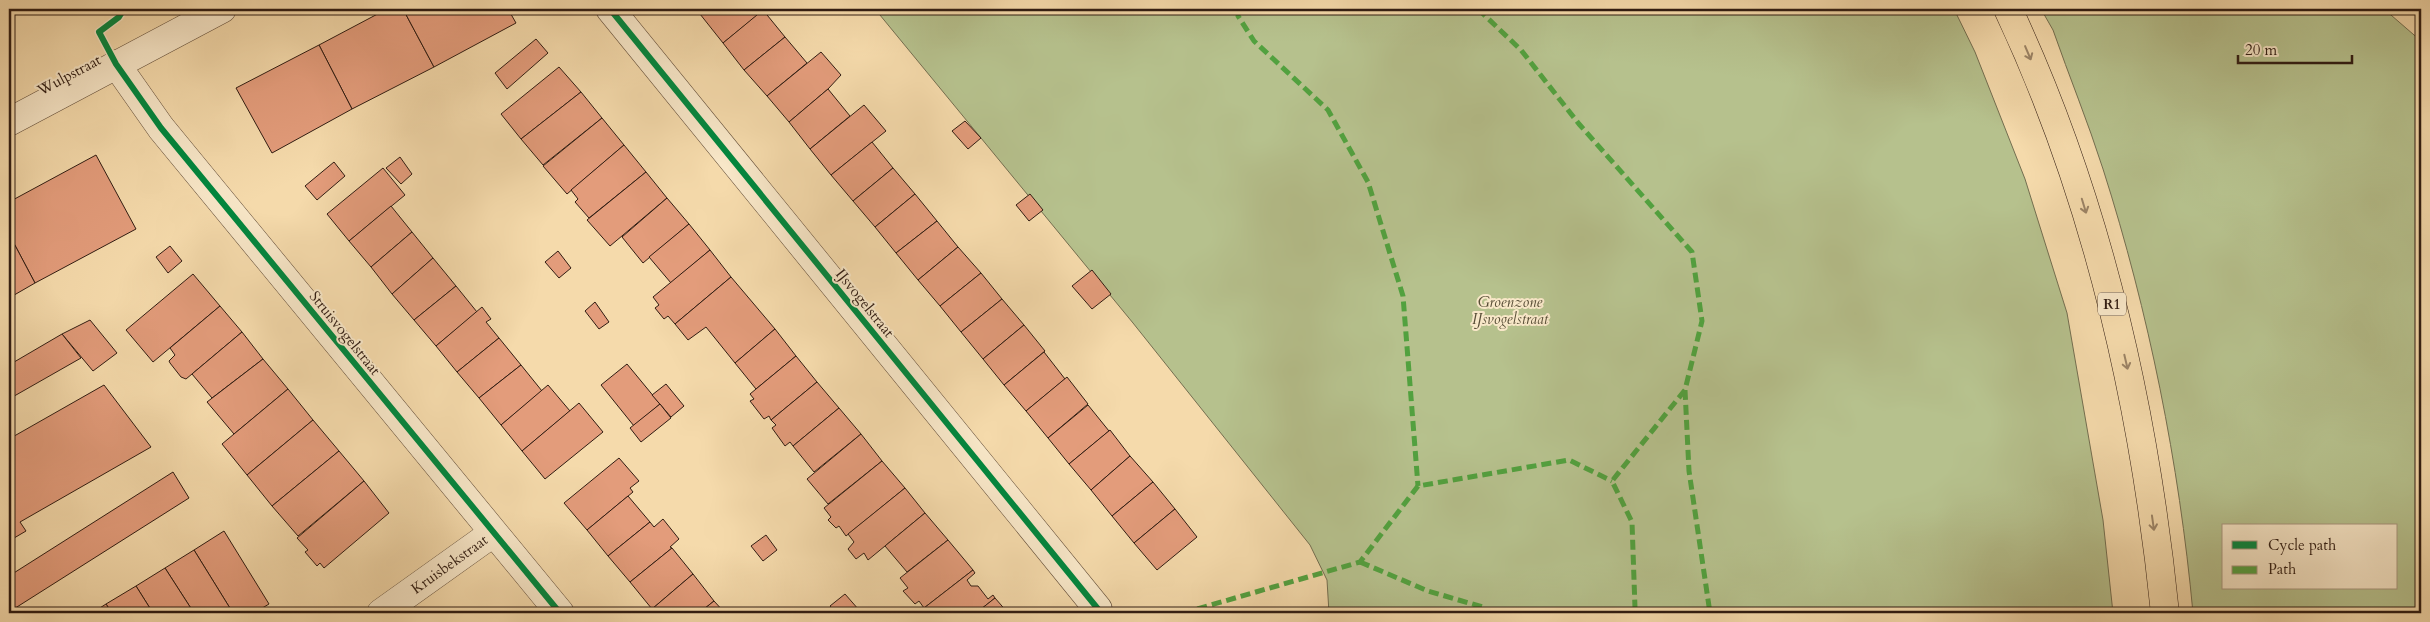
<svg xmlns="http://www.w3.org/2000/svg" width="2430" height="622" viewBox="0 0 2430 622" font-family="Cardo,serif">
  <rect width="100%" height="100%" fill="#f5daab"/>
  <filter id="stains"><feTurbulence type="fractalNoise" baseFrequency=".004" numOctaves="4"/><feColorMatrix values="0 0 0 0 .2 0 0 0 0 .09 0 0 0 0 .02 0 0 0 .5 -.17"/></filter>
  <radialGradient id="worn" r=".72"><stop offset=".6" stop-color="#630" stop-opacity="0"/><stop offset="1" stop-color="#630" stop-opacity=".3"/></radialGradient>
  <g fill="#b6c18d" stroke="#736e50" fill-rule="evenodd">
    <path d="M 875,9 L 1954,9 L 1975,52 L 2025,179 L 2067,313 L 2103,520 L 2113,613 L 1329,613 L 1327,580 L 1310,545 L 1133,323 Z"/>
    <path d="M 2041,9 L 2384,9 L 2421,41 L 2421,613 L 2193,613 C 2179,463 2149,313 2103,169 C 2088,122 2069,76 2053,30 ZM 2224,526 L 2396,526 L 2396,588 L 2224,588 Z"/>
  </g>
  <g fill="#e39c7b" stroke="#301c12">
    <path d="M 387,9 L 403,9 L 434,67 L 352,109 L 319,45 Z"/>
    <path d="M 403,9 L 508,9 L 516,23 L 434,67 Z"/>
    <path d="M 696,9 L 765,9 L 723,43 Z"/>
    <path d="M 763,10 L 785,37 L 744,70 L 723,43 Z"/>
    <path d="M 785,37 L 807,63 L 767,96 L 744,70 Z"/>
    <path d="M 536,39 L 548,53 L 507,89 L 495,73 Z"/>
    <path d="M 319,45 L 352,109 L 272,153 L 236,88 Z"/>
    <path d="M 821,52 L 841,75 L 828,89 L 789,122 L 767,96 Z"/>
    <path d="M 559,67 L 581,92 L 521,139 L 501,114 Z"/>
    <path d="M 828,89 L 850,116 L 810,149 L 789,122 Z"/>
    <path d="M 581,92 L 602,118 L 543,165 L 521,139 Z"/>
    <path d="M 864,105 L 886,131 L 831,175 L 810,149 Z"/>
    <path d="M 602,118 L 624,145 L 567,194 L 543,166 Z"/>
    <path d="M 965,121 L 981,138 L 968,149 L 952,131 Z"/>
    <path d="M 872,142 L 893,168 L 853,201 L 831,175 Z"/>
    <path d="M 624,145 L 646,172 L 589,218 L 575,202 L 578,199 L 571,190 Z"/>
    <path d="M 96,155 L 136,229 L 35,283 L 9,234 L 9,202 Z"/>
    <path d="M 400,157 L 412,174 L 401,184 L 386,168 Z"/>
    <path d="M 334,162 L 345,176 L 317,200 L 305,186 Z"/>
    <path d="M 383,168 L 405,195 L 349,241 L 327,214 Z"/>
    <path d="M 893,168 L 915,194 L 875,227 L 853,201 Z"/>
    <path d="M 646,172 L 667,198 L 610,246 L 587,220 Z"/>
    <path d="M 915,194 L 937,221 L 896,253 L 875,227 Z"/>
    <path d="M 1030,194 L 1043,210 L 1029,221 L 1016,205 Z"/>
    <path d="M 667,198 L 689,224 L 643,263 L 622,237 Z"/>
    <path d="M 391,206 L 412,232 L 371,267 L 349,241 Z"/>
    <path d="M 937,221 L 958,247 L 918,280 L 896,253 Z"/>
    <path d="M 689,224 L 710,250 L 671,283 L 649,257 Z"/>
    <path d="M 412,232 L 433,258 L 392,294 L 371,267 Z"/>
    <path d="M 9,234 L 35,283 L 9,298 Z"/>
    <path d="M 170,246 L 182,261 L 168,273 L 156,257 Z"/>
    <path d="M 958,247 L 981,273 L 940,306 L 918,280 Z"/>
    <path d="M 710,250 L 731,277 L 675,324 L 668,316 L 664,319 L 655,308 L 659,305 L 653,297 Z"/>
    <path d="M 558,251 L 571,268 L 559,278 L 545,262 Z"/>
    <path d="M 433,258 L 456,286 L 414,320 L 392,294 Z"/>
    <path d="M 1092,270 L 1111,294 L 1092,309 L 1072,286 Z"/>
    <path d="M 981,273 L 1002,299 L 961,332 L 940,306 Z"/>
    <path d="M 193,274 L 220,306 L 153,362 L 126,330 Z"/>
    <path d="M 731,277 L 775,329 L 735,363 L 706,327 L 688,340 L 675,324 Z"/>
    <path d="M 456,286 L 477,312 L 436,346 L 414,320 Z"/>
    <path d="M 1002,299 L 1024,325 L 983,359 L 961,332 Z"/>
    <path d="M 595,302 L 609,322 L 599,329 L 585,311 Z"/>
    <path d="M 220,306 L 242,332 L 186,379 L 181,377 L 170,363 L 169,361 L 175,355 L 170,348 Z"/>
    <path d="M 482,307 L 491,319 L 486,322 L 499,338 L 457,372 L 436,346 Z"/>
    <path d="M 90,320 L 117,353 L 93,371 L 62,334 Z"/>
    <path d="M 1024,325 L 1045,351 L 1004,385 L 983,359 Z"/>
    <path d="M 775,329 L 796,356 L 756,389 L 735,363 Z"/>
    <path d="M 242,332 L 263,359 L 212,398 L 192,374 Z"/>
    <path d="M 62,334 L 81,358 L 9,399 L 9,365 Z"/>
    <path d="M 499,338 L 521,365 L 479,398 L 457,372 Z"/>
    <path d="M 1044,352 L 1065,379 L 1026,411 L 1004,385 Z"/>
    <path d="M 796,356 L 817,382 L 771,420 L 769,416 L 764,419 L 750,401 L 754,399 L 750,394 Z"/>
    <path d="M 263,359 L 288,389 L 234,434 L 207,402 Z"/>
    <path d="M 627,364 L 660,404 L 634,426 L 601,385 Z"/>
    <path d="M 521,365 L 542,391 L 501,425 L 479,398 Z"/>
    <path d="M 1067,377 L 1088,404 L 1048,438 L 1026,411 Z"/>
    <path d="M 817,382 L 839,408 L 793,446 L 790,442 L 785,446 L 772,428 L 776,425 L 771,420 Z"/>
    <path d="M 666,384 L 684,406 L 671,417 L 652,395 Z"/>
    <path d="M 104,385 L 151,447 L 20,522 L 26,531 L 9,541 L 9,439 Z"/>
    <path d="M 548,385 L 570,411 L 522,451 L 501,425 Z"/>
    <path d="M 288,389 L 313,420 L 247,475 L 222,444 Z"/>
    <path d="M 579,403 L 603,432 L 545,479 L 522,451 Z"/>
    <path d="M 660,404 L 671,418 L 641,442 L 630,428 Z"/>
    <path d="M 1088,405 L 1109,431 L 1069,464 L 1048,438 Z"/>
    <path d="M 839,408 L 861,434 L 814,472 L 793,446 Z"/>
    <path d="M 313,420 L 339,451 L 272,506 L 247,475 Z"/>
    <path d="M 1110,430 L 1130,456 L 1091,490 L 1069,464 Z"/>
    <path d="M 861,434 L 882,461 L 828,504 L 807,479 Z"/>
    <path d="M 339,451 L 364,481 L 298,536 L 272,506 Z"/>
    <path d="M 1130,456 L 1153,482 L 1112,516 L 1091,490 Z"/>
    <path d="M 619,458 L 639,481 L 630,488 L 633,492 L 587,530 L 564,503 Z"/>
    <path d="M 882,461 L 905,488 L 846,536 L 839,526 L 836,528 L 828,520 L 831,517 L 824,508 Z"/>
    <path d="M 173,472 L 189,498 L 9,612 L 9,576 Z"/>
    <path d="M 364,481 L 389,513 L 324,568 L 320,563 L 317,566 L 305,552 L 308,550 L 297,538 Z"/>
    <path d="M 1153,482 L 1175,509 L 1134,543 L 1112,516 Z"/>
    <path d="M 905,488 L 925,513 L 868,560 L 864,553 L 856,559 L 848,549 L 854,542 L 848,534 Z"/>
    <path d="M 628,496 L 650,522 L 608,556 L 587,530 Z"/>
    <path d="M 1175,509 L 1197,537 L 1157,570 L 1134,543 Z"/>
    <path d="M 925,513 L 948,540 L 907,572 L 885,546 Z"/>
    <path d="M 663,519 L 679,539 L 670,547 L 672,548 L 630,582 L 608,556 L 650,522 L 654,527 Z"/>
    <path d="M 224,531 L 269,604 L 254,613 L 233,613 L 194,550 Z"/>
    <path d="M 766,535 L 777,550 L 763,561 L 751,546 Z"/>
    <path d="M 948,540 L 973,570 L 924,608 L 919,601 L 915,604 L 903,591 L 908,588 L 900,578 Z"/>
    <path d="M 672,548 L 693,574 L 652,609 L 630,582 Z"/>
    <path d="M 194,550 L 233,613 L 194,613 L 165,568 Z"/>
    <path d="M 165,568 L 194,613 L 153,613 L 136,586 Z"/>
    <path d="M 973,570 L 975,573 L 967,580 L 971,586 L 978,586 L 988,599 L 993,595 L 995,598 L 976,613 L 928,613 L 924,608 Z"/>
    <path d="M 693,574 L 714,601 L 699,613 L 655,613 L 652,609 Z"/>
    <path d="M 136,586 L 153,613 L 112,613 L 106,604 Z"/>
    <path d="M 845,594 L 859,610 L 855,613 L 836,613 L 830,606 Z"/>
    <path d="M 995,598 L 1008,613 L 976,613 Z"/>
    <path d="M 714,601 L 725,613 L 699,613 Z"/>
    <path d="M 106,604 L 112,613 L 92,613 Z"/>
  </g>
  <g fill="none" stroke-linecap="round" stroke-linejoin="round">
    <g stroke="#614c38" stroke-width="29">
      <g id="minor">
        <path d="M 610,9 L 1098,609 L 1098,613"/>
        <path d="M 116,64 L 161,128 L 560,613"/>
        <path d="M 9,122 L 222,9"/>
        <path id="s1" d="M 381,613 L 493,533"/>
      </g>
    </g>
    <g stroke="#301c12" stroke-width="29">
      <path id="motorway" d="M 2008,9 C 2097,198 2144,406 2165,613"/>
    </g>
    <use href="#minor" stroke="#f8e7c8" stroke-width="28"/>
    <use href="#motorway" stroke="#f5daab" stroke-width="28"/>
    <g stroke="#52a13f" stroke-width="5" stroke-dasharray="10 5" stroke-linecap="butt">
      <path d="M 1239,9 L 1238,16 L 1254,41 L 1328,110 L 1368,182 L 1403,296 L 1418,486"/>
      <path d="M 1478,9 L 1521,50 L 1579,124 L 1692,252 L 1702,321 L 1685,390 L 1612,481 L 1632,522 L 1635,608 L 1639,613"/>
      <path d="M 1685,390 L 1689,471 L 1710,613"/>
      <path d="M 1360,562 L 1428,591 L 1486,608 L 1490,613"/>
      <path d="M 1183,613 L 1360,562 L 1418,486 L 1569,460 L 1612,481"/>
    </g>
    <g stroke="#f8e7c8" stroke-width="9">
      <g id="cycleway">
        <path d="M 124,9 L 119,17 L 99,32 L 116,64 L 161,128 L 560,613"/>
        <path d="M 610,9 L 1098,609 L 1098,613"/>
      </g>
    </g>
    <use href="#cycleway" stroke="#00873e" stroke-width="6"/>
  </g>
  <defs><path id="oneway-shaft" d="M-6 0H5M1.5-3L5.5 0L1.5 3" fill="none" stroke-width="1.6" stroke-linecap="round" stroke-linejoin="round" transform="scale(1.25)"/></defs>
  <g stroke="#9c8466">
    <use href="#oneway-shaft" transform="translate(2028 53) rotate(67)"/>
    <use href="#oneway-shaft" transform="translate(2084 206) rotate(73)"/>
    <use href="#oneway-shaft" transform="translate(2126 362) rotate(77)"/>
    <use href="#oneway-shaft" transform="translate(2153 523) rotate(82)"/>
  </g>
  <g text-anchor="middle" stroke-width="4" stroke-linejoin="round" paint-order="stroke">
    <rect fill="#f8e7c8" stroke="#6c5949" stroke-width="1" x="2098" y="292.5" width="28" height="23" rx="4"/>
    <g font-size="14" font-weight="bold" fill="#301c12">
      <text x="2112" y="309">R1</text>
    </g>
    <g font-size="15" fill="#301c12" stroke="#f8e7c8">
      <text transform="translate(69 75) rotate(-28)" y="5">Wulpstraat</text>
      <text transform="translate(865 303) rotate(51)" y="5">IJsvogelstraat</text>
      <text transform="translate(345 333) rotate(51)" y="5">Struisvogelstraat</text>
      <text dy="5" stroke="none"><textPath href="#s1" startOffset="84">Kruisbekstraat</textPath></text>
    </g>
    <g font-size="15" font-style="italic" fill="#584e37" stroke="#f8e7c8">
      <text x="1510" y="307">Groenzone<tspan x="1510" dy="17">IJsvogelstraat</tspan></text>
    </g>
  </g>
  <rect width="2430" height="622" fill="none" stroke="#f5daab" stroke-width="30"/>
  <rect x="10" y="10" width="2410" height="602" fill="none" stroke="#301c12" stroke-width="2.5"/>
  <rect x="15" y="15" width="2400" height="592" fill="none" stroke="#301c12"/>
  <rect x="2222" y="524" width="175" height="65" fill="#f8e7c8" stroke="#a8967f"/>
  <rect x="2232" y="541" width="25" height="8" fill="#00873e" stroke="#a8967f"/>
  <text x="2268" y="550" font-size="15" fill="#301c12">Cycle path</text>
  <rect x="2232" y="566" width="25" height="8" fill="#52a13f" stroke="#a8967f"/>
  <text x="2268" y="574" font-size="15" fill="#301c12">Path</text>
  <path d="M2238 55v8h114v-8" fill="none" stroke="#301c12" stroke-width="2.5"/>
  <text x="2245" y="55" font-size="15" fill="#301c12" stroke="#f8e7c8" stroke-width="4" paint-order="stroke">20 m</text>
  <rect width="100%" height="100%" filter="url(#stains)"/>
  <rect width="100%" height="100%" fill="url(#worn)"/>
</svg>
